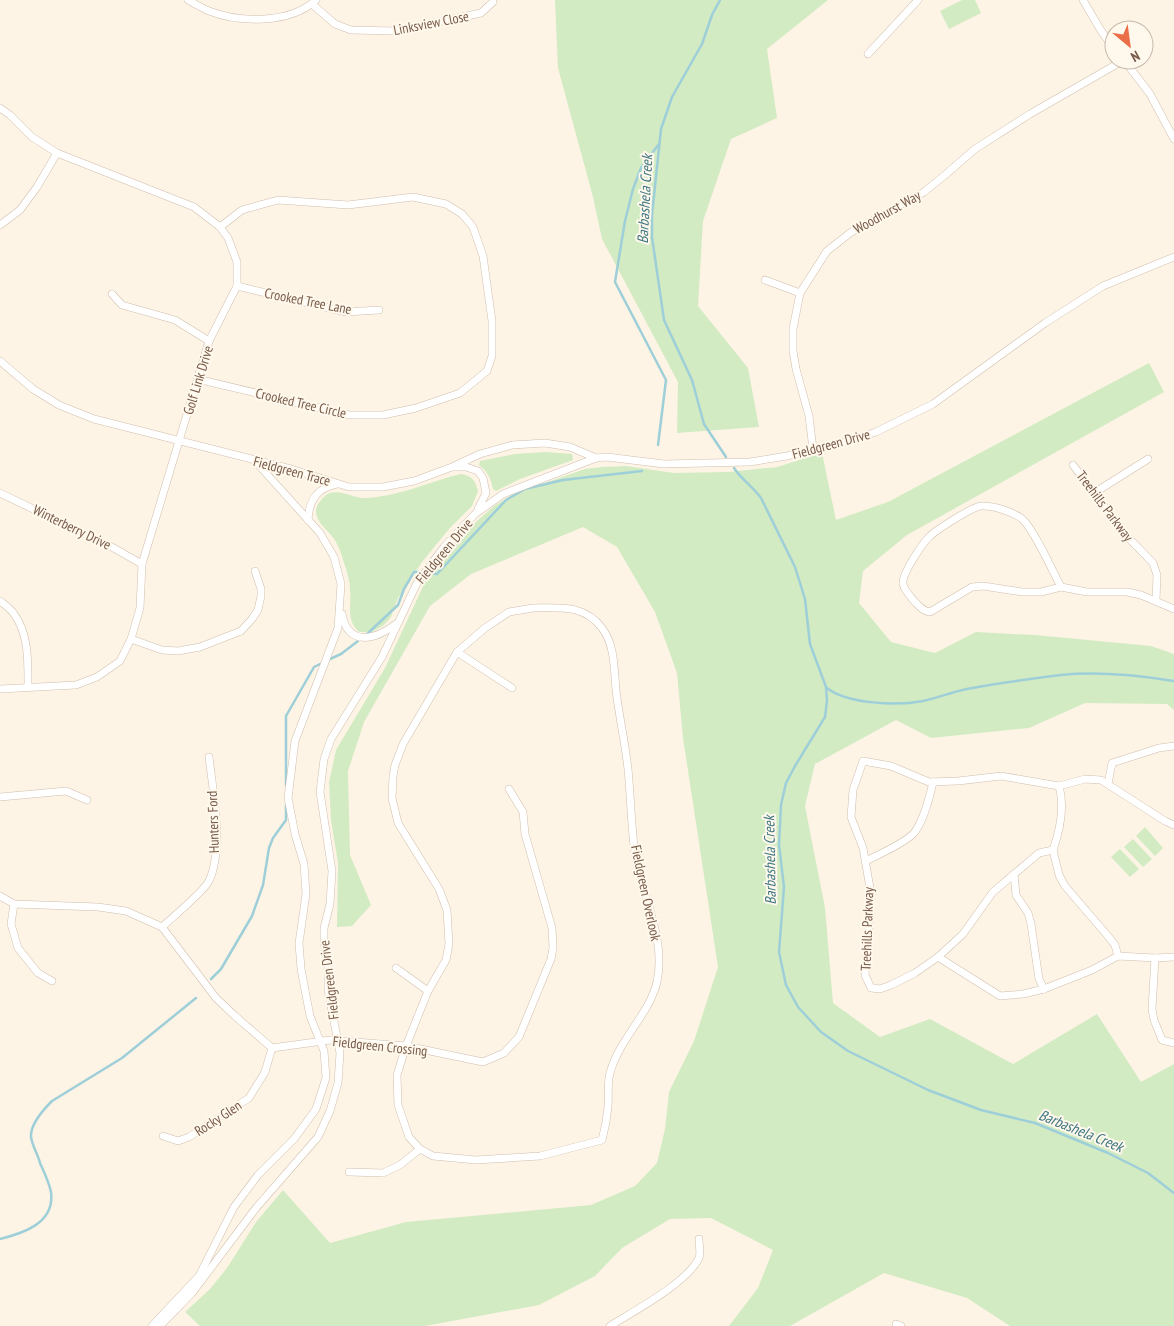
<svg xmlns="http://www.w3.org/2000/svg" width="1174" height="1326" viewBox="0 0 1174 1326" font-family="'PT Sans Narrow',sans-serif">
  <rect width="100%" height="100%" fill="#fdf4e5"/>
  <g fill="#d2ebc3">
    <path d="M 555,0 L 828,0 L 767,49 L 777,118 L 731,139 L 703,221 L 698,306 L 748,368 L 759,427 L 677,433 L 678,382 L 602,239 L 593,197 L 558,68 Z"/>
    <path d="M 962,0 L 975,0 L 981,13 L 949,29 L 940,11 Z"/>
    <path d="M 1149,363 L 1164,392 L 907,535 L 863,571 L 859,603 L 891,642 L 935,653 L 976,632 L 1035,635 L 1151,646 L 1174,654 L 1174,710 L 1167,704 L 1085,703 L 1029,728 L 931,738 L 896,720 L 815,764 L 805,806 L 825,908 L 833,1003 L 880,1037 L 930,1019 L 1013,1064 L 1097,1014 L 1141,1082 L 1174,1064 L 1174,1326 L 1010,1326 L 967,1298 L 884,1273 L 790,1326 L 729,1326 L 758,1288 L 773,1250 L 711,1218 L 670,1219 L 622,1248 L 595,1276 L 539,1305 L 425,1326 L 200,1326 L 185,1312 L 210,1289 L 227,1268 L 256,1222 L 283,1190 L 330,1243 L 406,1222 L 591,1205 L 635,1186 L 657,1163 L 665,1129 L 669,1092 L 694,1041 L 718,967 L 683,738 L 677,673 L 655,612 L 617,547 L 583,527 L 471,574 L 430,606 L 364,722 L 348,771 L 350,855 L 371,905 L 352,926 L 337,927 L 338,863 L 331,820 L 329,782 L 336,750 L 385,668 L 426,580 L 444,555 L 468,529 L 494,506 L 513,494 L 585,469 L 602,467 L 626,466 L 674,473 L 728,472 L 777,467 L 822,453 L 836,520 L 888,502 Z"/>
    <path d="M 545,452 L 572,454 L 573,460 L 520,479 L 496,491 L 493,489 C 491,479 488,472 479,465 L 480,461 L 515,454 Z"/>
    <path d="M 461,474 C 472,476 475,480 478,491 L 472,506 L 449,529 L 422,562 L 398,598 L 391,617 L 384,625 L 372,632 L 359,632 C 345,618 352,607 350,590 C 350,581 347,571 344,563 C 342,556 339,546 334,539 C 328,530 315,522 316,510 C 317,504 324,495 330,493 C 342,490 353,498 364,498 C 398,497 428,482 461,474 Z"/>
    <path d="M 1145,827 L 1163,848 L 1155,856 L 1136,836 Z"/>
    <path d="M 1133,839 L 1152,859 L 1143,867 L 1124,847 Z"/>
    <path d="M 1120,849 L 1139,869 L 1130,877 L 1111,857 Z"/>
  </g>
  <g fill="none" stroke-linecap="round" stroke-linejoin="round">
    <g stroke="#9ecfd9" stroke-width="2.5">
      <path d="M 720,0 L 712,15 L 702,44 L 672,97 L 661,129 L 652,215 L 652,237 L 664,320 L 692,380 L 704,424 L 726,457"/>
      <path d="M 658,445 L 666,380 L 615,282 L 625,221 L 633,189 L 641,168 L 659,144"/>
      <path d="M 734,468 C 741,479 753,487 761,498 L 795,567 L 805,599 L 810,644 L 826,687 L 827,701 L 825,717 L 795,766 L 786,783 L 781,805 L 779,845 L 784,887 L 779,952 L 786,985 L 798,1007 L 821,1032 L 848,1051 L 928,1090 L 981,1110 L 1035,1123 L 1108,1153 L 1148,1173 L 1174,1193"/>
      <path d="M 428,573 L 437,574 L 506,500 L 525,489 L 563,480 L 642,471"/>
      <path d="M 366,635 L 398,605 L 404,589 L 414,572 L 419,572"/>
      <path d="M 330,659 L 341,654 L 358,641"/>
      <path d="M 827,688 C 847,704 897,706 923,701 C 937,698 952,692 967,689 C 998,683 1029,679 1061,675 C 1099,671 1136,675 1174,681"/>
      <path d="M 286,785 L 286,716 L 314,667 L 320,664"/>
      <path d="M 211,979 L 221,969 L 252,916 L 263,885 L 269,848 L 273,838 L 286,820 L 286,805"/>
      <path d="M 0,1239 C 24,1233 55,1223 51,1192 C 49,1182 44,1172 40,1163 C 38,1155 32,1145 31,1137 C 30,1124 43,1110 52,1101 L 122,1058 L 196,998"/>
    </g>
    <g stroke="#d1bead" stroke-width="8">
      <g id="minor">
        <path d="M 188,0 C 195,4 202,8 209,11 C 240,23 290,24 316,0"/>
        <path d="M 1083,0 L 1100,29 L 1114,49"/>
        <path d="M 312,4 L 335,24 L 351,30 L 395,31 L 481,13 L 493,2"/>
        <path d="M 868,54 L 918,0"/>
        <path d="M 1124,60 L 1150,94 L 1174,139"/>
        <path d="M 0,108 L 10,115 L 32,137 L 57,153 L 194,207 L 220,227 L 228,238 L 237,262 L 237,286 L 209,341 L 142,564 L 140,608 L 131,639 L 120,661 L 97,677 L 76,685 L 0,689"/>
        <path d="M 0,225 L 20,210 L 37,187 L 57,153"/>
        <path d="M 765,280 L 800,293"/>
        <path d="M 237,286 L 346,312 L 379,310"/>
        <path d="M 112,294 L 122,305 L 175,320 L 209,341"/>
        <path d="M 0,361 L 33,389 L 59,405 L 94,419 L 291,469 L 349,487 L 383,487 L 414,481 L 452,467 L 480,454 L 512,445 L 545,443 L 570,447 L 596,458"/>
        <path d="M 197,379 L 349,415 L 383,415 L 416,408 L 460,393 L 487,371 L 492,356 L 492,321 L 483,256 L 473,227 L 462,214 L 446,204 L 413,197 L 348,205 L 278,200 L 242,210 L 220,227"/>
        <path d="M 813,449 L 809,416 L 796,369 L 793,351 L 793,329 L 800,293 L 827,251 L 850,233 L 924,192 L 945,175 L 975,149 L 1030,114 L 1124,60"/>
        <path d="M 1073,465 L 1107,510 L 1116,525 L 1153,563 L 1157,575 L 1156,600"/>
        <path d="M 454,467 L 466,467 L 478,471 L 483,478 L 486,493 L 478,509"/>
        <path d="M 0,493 L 110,546 L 142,564"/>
        <path d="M 1094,493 L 1148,459"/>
        <path d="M 308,520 C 309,500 317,488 337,484"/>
        <path d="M 1061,587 C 1053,572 1033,527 1021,518 C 1012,512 993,505 981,506 C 972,507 936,530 929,537 C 922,544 902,574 903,583 C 903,589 911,597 915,602 C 920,607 923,611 930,612 L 972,587 L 983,586 L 1022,592 L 1041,592 L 1061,587 L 1087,592 L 1127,592 L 1141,595 L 1174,609"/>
        <path d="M 0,601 C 5,605 11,609 14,614 C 29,634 28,663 28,686"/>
        <path d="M 533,608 C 559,608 584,604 602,628 C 615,645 614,669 616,690 C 619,716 625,742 628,769 C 631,799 631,830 636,860 C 644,900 666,940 657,982 C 649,1015 619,1039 610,1073 C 607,1084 609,1095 608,1107 C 607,1118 605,1129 602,1140 L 540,1156 L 476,1160 L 433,1156 L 420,1149 L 409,1137 L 398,1105 L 397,1075 L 406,1046 L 428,991 L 446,960 L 449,944 L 447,910 L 439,889 L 398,823 L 392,798 L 393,776 L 395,765 L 403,744 L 457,652 L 485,628 L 509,612 Z"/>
        <path d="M 342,614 C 348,647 375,640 396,624"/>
        <path d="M 131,639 L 162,650 L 178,651 L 200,647 L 241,631 L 252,619 L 258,610 L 261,596 L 261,589 L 255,571"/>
        <path d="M 457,652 L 512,688"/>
        <path d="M 1108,784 L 1112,763 L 1159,748 L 1174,746"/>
        <path d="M 1059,786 C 1065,807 1060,830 1053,850 L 1039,853 L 993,892 L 963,934 L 938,957 L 915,973 L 891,985 L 880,989 L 871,988 L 865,975 L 870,912 L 870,888 L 863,848 L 851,817 L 853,790 L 863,761 L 891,766 L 929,782 L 958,781 L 1001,776 L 1059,786 L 1085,779 L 1101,780 L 1165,821 L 1174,825"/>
        <path d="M 0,797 L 66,791 L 87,800"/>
        <path d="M 1053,850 L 1059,875 L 1065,886 L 1107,935 L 1115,945 L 1118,956"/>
        <path d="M 866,861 C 879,854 904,844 914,833 C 923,822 930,796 933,782"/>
        <path d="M 1014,874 L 1016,895 L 1028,913 L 1031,924 L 1039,979 L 1044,989"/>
        <path d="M 0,896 L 14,904 L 98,907 L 126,911 L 162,927 L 216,998 L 235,1016 L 272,1048 L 330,1040 L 406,1046 L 483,1062 L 504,1053 L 519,1037 L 551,959 L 553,948 L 552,928 L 525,834 L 523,812 L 509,789"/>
        <path d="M 14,904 L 11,924 L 18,948 L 38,973 L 52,981"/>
        <path d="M 162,927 C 173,917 204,891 209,881 C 224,849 213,792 209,757"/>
        <path d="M 938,957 L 1000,996 L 1023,994 L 1044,989 L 1092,970 L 1118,956 L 1155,958 L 1174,957"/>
        <path d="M 1155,958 L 1152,1009 L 1154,1020 L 1162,1040 L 1174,1043"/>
        <path d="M 396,968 L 428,991"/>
        <path d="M 163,1136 L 178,1141 L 189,1137 L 249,1098 L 265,1072 L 272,1048"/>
        <path d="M 349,1172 L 383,1173 L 400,1165 L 420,1149"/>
        <path d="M 896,1324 L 901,1326"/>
        <path d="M 152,1326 L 199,1276 L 234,1207 L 258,1175 L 294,1139 L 316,1109 L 326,1078 L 324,1051 L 310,1016 L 301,969 L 299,943 L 306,894 L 304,864 L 295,834 L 288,798 L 295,741 L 338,628 L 341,584 L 334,557 L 320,533 L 255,461"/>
        <path d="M 160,1326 L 192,1293 L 256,1208 L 318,1137 L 330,1111 L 338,1083 L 340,1053 L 328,990 L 328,967 L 324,941 L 324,928 L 330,904 L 332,871 L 320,792 L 324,759 L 331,739 L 382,657 L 417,583 L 444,547 L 475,514 L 503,494 L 596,458 L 607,457 L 664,464 L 750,462 L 787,456 L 835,445 L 876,432 L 933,404 L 1045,323 L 1103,286 L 1174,257"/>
        <path d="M 610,1326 C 634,1311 687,1283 699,1258 C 701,1253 699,1245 699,1239"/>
      </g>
    </g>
    <use href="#minor" stroke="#fff" stroke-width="7"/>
  </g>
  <g text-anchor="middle" stroke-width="4" stroke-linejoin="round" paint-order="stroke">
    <g font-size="14" fill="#775a49" stroke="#fff8ec">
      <text transform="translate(431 23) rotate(-11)" y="5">Linksview Close</text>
      <text transform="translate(887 212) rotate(-29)" y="5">Woodhurst Way</text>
      <text transform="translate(308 301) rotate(11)" y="5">Crooked Tree Lane</text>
      <text transform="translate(198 380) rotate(-73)" y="5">Golf Link Drive</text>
      <text transform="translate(301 403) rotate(13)" y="5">Crooked Tree Circle</text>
      <text transform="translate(831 444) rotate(-15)" y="5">Fieldgreen Drive</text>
      <text transform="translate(292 471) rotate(15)" y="5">Fieldgreen Trace</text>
      <text transform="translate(1105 506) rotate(53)" y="5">Treehills Parkway</text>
      <text transform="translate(72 527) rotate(26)" y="5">Winterberry Drive</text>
      <text transform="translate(444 551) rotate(-50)" y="5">Fieldgreen Drive</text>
      <text transform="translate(213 822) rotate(-92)" y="5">Hunters Ford</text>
      <text transform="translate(646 893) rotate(78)" y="5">Fieldgreen Overlook</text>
      <text transform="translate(867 929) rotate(-88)" y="5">Treehills Parkway</text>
      <text transform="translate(329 980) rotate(-97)" y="5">Fieldgreen Drive</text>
      <text transform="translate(380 1046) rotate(6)" y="5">Fieldgreen Crossing</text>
      <text transform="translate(218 1118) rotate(-33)" y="5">Rocky Glen</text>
    </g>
    <g font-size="15" font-style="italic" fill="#3f7783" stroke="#fff8ec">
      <text transform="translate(645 199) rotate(-87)" y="5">Barbashela Creek</text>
      <text transform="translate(770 860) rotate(-91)" y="5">Barbashela Creek</text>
      <text transform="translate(1081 1131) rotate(22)" y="5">Barbashela Creek</text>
    </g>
  </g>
  <g transform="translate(1129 45) rotate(151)"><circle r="24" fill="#fff8ec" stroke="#c9b9ab"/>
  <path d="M0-4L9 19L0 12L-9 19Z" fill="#ea6e47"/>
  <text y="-8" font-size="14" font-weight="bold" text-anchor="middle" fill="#775a49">N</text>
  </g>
</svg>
